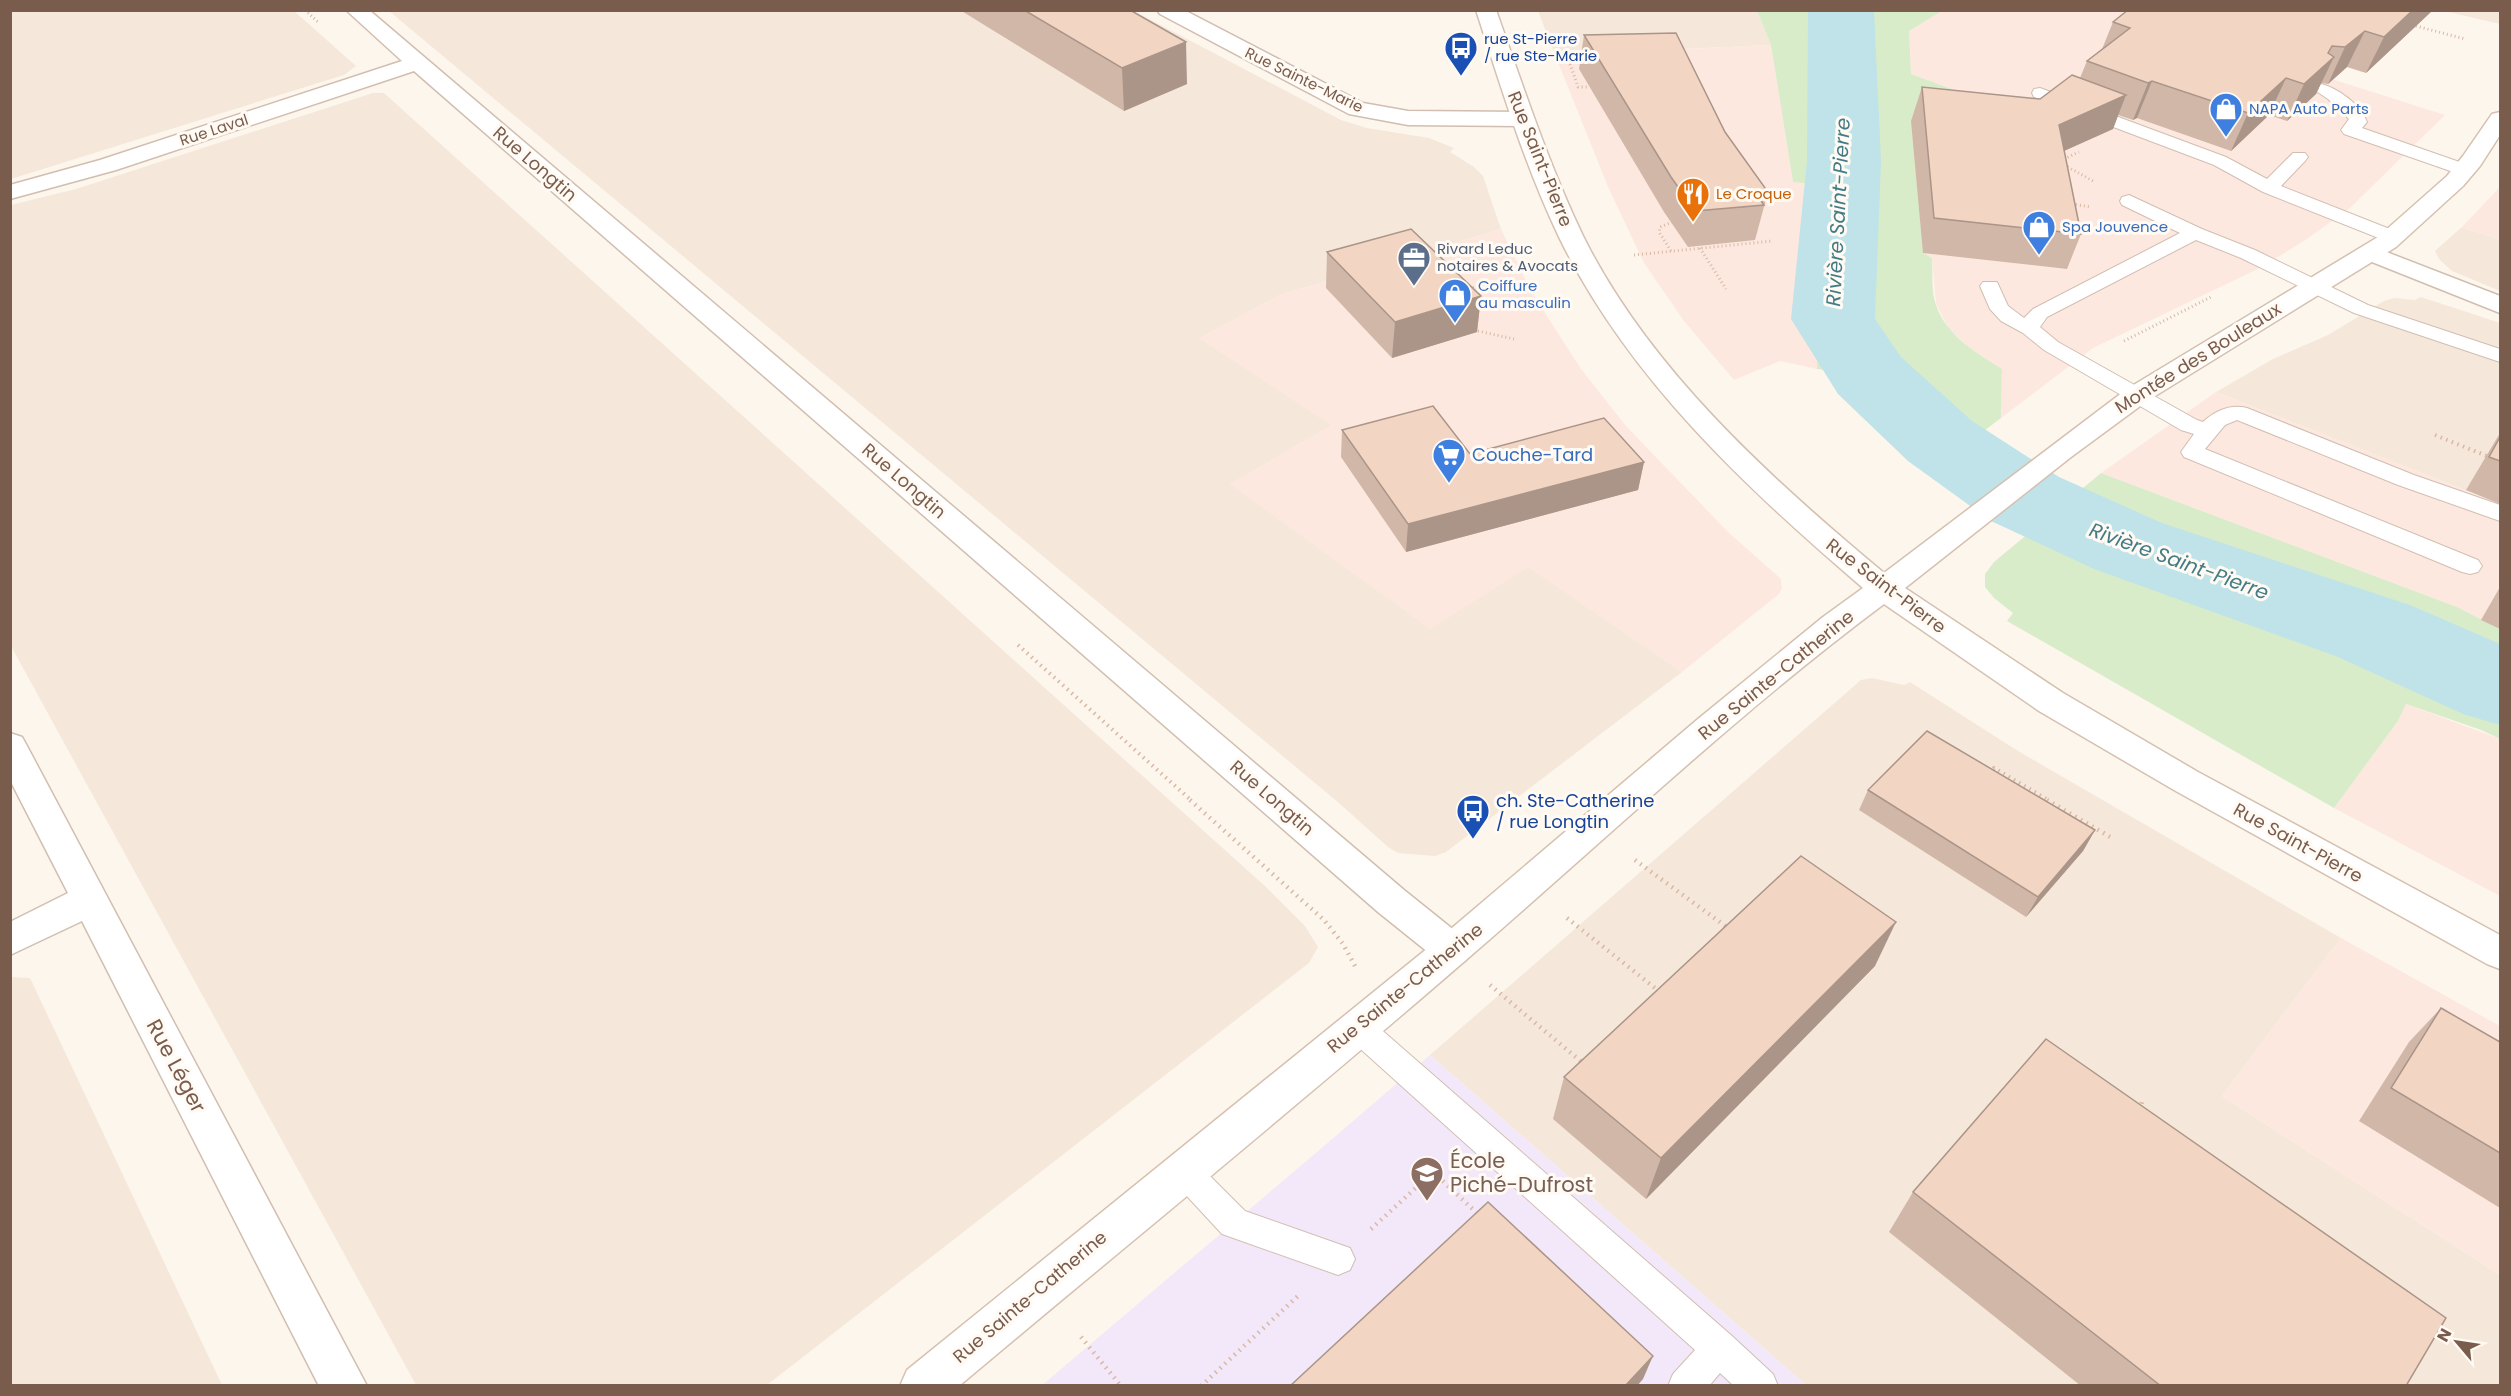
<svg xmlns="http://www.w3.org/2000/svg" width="2511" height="1396" viewBox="0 0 2511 1396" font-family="Poppins,sans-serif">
  <rect width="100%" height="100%" fill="#fdf6ec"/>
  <g fill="#f5e8da">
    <path d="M 11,10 L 294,11 L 356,66 L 344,75 L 11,179 Z"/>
    <path d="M 389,11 L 1134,11 L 1341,120 L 1367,128 L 1429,138 L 1454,148 L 1450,152 L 1474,167 L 1483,176 L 1501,229 L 1280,295 L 1200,338 L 1332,425 L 1231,484 L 1528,566 L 1682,672 L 1446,852 L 1435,856 L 1398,853 L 1388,847 L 1339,803 Z"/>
    <path d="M 1538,11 L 1757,11 L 1771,45 L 1555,55 Z"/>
    <path d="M 2444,11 L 2500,11 L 2500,24 Z"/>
    <path d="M 373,93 L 384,93 L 1266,887 L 1305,926 L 1318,947 L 1309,963 L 767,1385 L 416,1385 L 11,646 L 11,205 L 76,189 Z"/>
    <path d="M 2462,227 L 2500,240 L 2500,291 L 2452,271 L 2439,259 L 2435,251 Z"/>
    <path d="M 2421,297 L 2500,323 L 2500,504 L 2216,392 L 2273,359 L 2328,335 L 2384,301 L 2394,298 L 2415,300 Z"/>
    <path d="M 1872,678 L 1904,685 L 1910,682 L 2018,751 L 2341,938 L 2222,1096 L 2500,1275 L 2500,1385 L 1806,1385 L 1430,1055 L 1861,680 Z"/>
    <path d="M 11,977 L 30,978 L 222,1385 L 11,1385 Z"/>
  </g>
  <g fill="#fde8e0">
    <path d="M 1942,11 L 2117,11 L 2445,115 L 2350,208 L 2307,239 L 2262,267 L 2093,348 L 2001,418 L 2002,369 L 1967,346 L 1949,329 L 1936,304 L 1932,258 L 1923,253 L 1911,121 L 2052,126 L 1911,74 L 1909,31 Z"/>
    <path d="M 1771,45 L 1793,182 L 1822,185 L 1817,369 L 1780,361 L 1734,380 L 1684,321 L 1644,263 L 1609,189 L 1555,55 Z"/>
    <path d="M 2500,187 L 2500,240 L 2462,227 Z"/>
    <path d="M 1501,229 L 1531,291 L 1581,369 L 1626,426 L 1728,532 L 1781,579 L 1782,588 L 1779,594 L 1682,672 L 1528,567 L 1430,629 L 1230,484 L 1332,425 L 1199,338 L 1280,295 Z"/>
    <path d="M 2216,392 L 2500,504 L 2500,629 L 2457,607 L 2101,473 Z"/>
    <path d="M 2406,704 L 2500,739 L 2500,896 L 2334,808 L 2398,721 Z"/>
    <path d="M 2341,938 L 2500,1026 L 2500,1275 L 2222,1096 Z"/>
  </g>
  <path fill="#f3e8fa" d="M 1430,1055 L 1806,1385 L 1041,1386 L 1317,1152 Z"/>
  <g fill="#d8ecc9">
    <path d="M 1757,11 L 1942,11 L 1909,31 L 1911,74 L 2052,126 L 1923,253 L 1932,258 C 1933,273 1931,292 1936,305 C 1947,337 1976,352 2002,369 L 2001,418 L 1964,446 L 1948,436 L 1882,377 L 1817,369 L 1822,185 L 1793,182 L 1771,45 Z"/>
    <path d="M 2101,473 L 2457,607 L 2500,629 L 2500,739 L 2481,730 L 2406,704 L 2398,721 L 2334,808 L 2007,621 L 2013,613 L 1994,598 L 1985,587 L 1985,574 L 1994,562 Z"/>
  </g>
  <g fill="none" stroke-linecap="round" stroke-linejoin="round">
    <path fill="#bfe3e8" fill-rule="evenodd" d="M 1808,10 L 1874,10 L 1881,161 L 1875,319 L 1901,357 L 1972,421 L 2059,477 L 2162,523 L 2410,605 L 2500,644 L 2500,725 L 2463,714 L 2338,657 L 2094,569 L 1991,521 L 1908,461 L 1838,394 L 1791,319 L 1807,161 Z"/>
    <g stroke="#d1beb0" stroke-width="2">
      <g id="lane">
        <path d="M 2321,84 C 2338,88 2361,105 2367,122 L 2362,128 L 2471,166 L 2474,170 L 2471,174 L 2459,174 L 2344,134 L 2341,130 L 2349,119 L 2328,99 L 2313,89 L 2315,85 Z"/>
        <path d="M 2040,88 L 2226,157 L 2267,179 L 2293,153 L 2305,153 L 2308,157 L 2305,161 L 2281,186 L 2400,233 L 2403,237 L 2400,241 L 2386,241 L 2263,192 L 2214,165 L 2034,97 L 2032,93 L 2034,89 Z"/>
        <path d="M 2129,195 L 2202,229 L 2255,250 L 2368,305 L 2500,349 L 2500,362 L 2354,313 L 2241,258 L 2196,240 L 2047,317 L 2040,327 L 2058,342 L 2197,420 L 2203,422 C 2215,411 2230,404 2247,408 L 2414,475 L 2500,505 L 2500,521 L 2398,485 L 2237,420 L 2225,425 L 2205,449 L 2478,560 L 2482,566 L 2478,572 L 2470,574 L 2462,572 L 2184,457 L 2181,452 L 2194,434 L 2181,430 L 2044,350 L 2023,333 L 2001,321 L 1990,309 L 1980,286 L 1983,282 L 1997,282 L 2008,306 L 2024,318 L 2033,309 L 2180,233 L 2122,205 L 2120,201 L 2122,197 Z"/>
        <path d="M 1357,1014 L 1368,1018 L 1732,1336 L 1773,1374 L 1778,1386 L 1734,1386 L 1720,1373 L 1709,1386 L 1668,1386 L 1673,1374 L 1695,1350 L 1346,1036 L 1342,1027 L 1346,1018 Z"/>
        <path d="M 1183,1155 L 1194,1160 L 1245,1211 L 1350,1248 L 1355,1259 L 1350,1270 L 1338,1275 L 1222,1234 L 1172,1180 L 1167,1170 L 1172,1160 Z"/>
      </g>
    </g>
    <g stroke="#d1beb0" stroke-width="3">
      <g id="street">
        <path d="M 346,10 L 369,10 L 1404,890 L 1465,939 L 1471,950 L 1465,961 L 1452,966 L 1439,961 L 1378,912 L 414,71 L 116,170 L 10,199 L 10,185 L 100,160 L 402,61 Z"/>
        <path d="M 1157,10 L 1184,10 L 1363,103 L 1408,111 L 1522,112 L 1530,114 L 1533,119 L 1530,124 L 1522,126 L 1408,125 L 1349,114 L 1160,14 Z"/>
        <path d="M 2371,246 L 2500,296 L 2500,313 L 2362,258 L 2359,253 L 2362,248 Z"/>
        <path d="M 10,733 L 22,737 L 27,746 L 367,1386 L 319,1386 L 82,921 L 10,955 L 10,922 L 68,893 L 10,780 Z"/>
      </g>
    </g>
    <g stroke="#d6c0b0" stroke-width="3">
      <path id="secondary" d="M 1476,10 L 1496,10 C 1523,86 1548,163 1583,236 C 1649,369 1771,479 1884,573 L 2127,389 L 2378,237 L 2447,176 L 2463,156 L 2492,114 L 2500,112 L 2500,135 L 2480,166 L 2463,186 L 2396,247 L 2147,401 L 2071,457 L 1905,588 L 2063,693 L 2198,772 L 2500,935 L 2500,969 L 2487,964 L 2174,790 L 2039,711 L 1884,604 C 1739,712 1604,841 1467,959 C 1300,1104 1128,1244 959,1386 L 900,1386 L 907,1370 L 1439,939 L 1698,719 L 1823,617 L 1863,588 C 1746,488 1627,377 1559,237 C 1524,164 1501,86 1476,10 Z"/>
    </g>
    <g stroke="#d9b8a5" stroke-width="3" stroke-dasharray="1 3" stroke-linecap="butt">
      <path d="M 305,10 L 318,22"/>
      <path d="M 2412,25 L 2465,39"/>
      <path d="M 1570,64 L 1578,87 L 1587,87"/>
      <path d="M 2064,159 L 2079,152"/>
      <path d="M 2064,165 L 2095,182"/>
      <path d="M 2072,204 L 2091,207"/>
      <path d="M 1700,248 L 1726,289"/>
      <path d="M 1671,251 L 1659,232 L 1660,227 L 1675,221"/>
      <path d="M 1634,255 L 1772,241"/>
      <path d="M 1469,288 L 1481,287"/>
      <path d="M 1478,331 L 1514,339"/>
      <path d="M 2124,341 L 2211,297"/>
    </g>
    <g stroke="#d9b8a5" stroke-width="4" stroke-dasharray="1.5 4.5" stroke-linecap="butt">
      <path d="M 2435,435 L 2487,456"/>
      <path d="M 1018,645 L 1192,801"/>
      <path d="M 1989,773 L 1994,768 L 2050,801"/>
    </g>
    <g stroke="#d9b8a5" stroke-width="4.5" stroke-dasharray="1.5 5" stroke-linecap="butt">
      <path d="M 1190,800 L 1324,920 L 1343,944 L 1355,966"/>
      <path d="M 2047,800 L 2112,838"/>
      <path d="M 1635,860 L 1728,928"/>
      <path d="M 1567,918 L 1660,992"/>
      <path d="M 1490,985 L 1584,1064"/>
      <path d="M 2140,1110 L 2143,1098"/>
      <path d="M 1371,1229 L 1433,1172 L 1480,1216"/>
      <path d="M 1081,1337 L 1121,1386"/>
      <path d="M 1201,1386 L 1299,1295"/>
    </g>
    <use href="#lane" fill="#fff" fill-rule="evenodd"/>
    <use href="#street" fill="#fff" fill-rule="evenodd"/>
    <use href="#secondary" fill="#fff" fill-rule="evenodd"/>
  </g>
  <g fill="#d1b7a8">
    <path d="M 960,10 L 1130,10 L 1187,84 L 1124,111 Z"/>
    <path d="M 2433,10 L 2366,73 L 2347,67 L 2328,84 L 2321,83 L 2316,94 L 2287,121 L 2269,115 L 2231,151 L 2137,118 L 2133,120 L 2118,115 L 2113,129 L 2064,151 L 2081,234 L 2067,269 L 1923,253 L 1911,121 L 1922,87 L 2040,99 L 2080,78 L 2087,61 L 2102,49 L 2113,22 Z"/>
    <path d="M 1584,35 L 1725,132 L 1768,192 L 1755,240 L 1688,247 L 1664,212 L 1579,69 Z"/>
    <path d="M 1327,252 L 1481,296 L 1477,332 L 1392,358 L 1326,288 Z"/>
    <path d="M 1342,430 L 1470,454 L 1644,462 L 1638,490 L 1406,552 L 1341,457 Z"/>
    <path d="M 2500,433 L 2500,504 L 2466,490 Z"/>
    <path d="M 2500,587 L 2500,629 L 2481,620 Z"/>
    <path d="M 1868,790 L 2095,830 L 2083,851 L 2026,917 L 1859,810 Z"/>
    <path d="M 1875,966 L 1646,1199 L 1553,1119 L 1564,1077 Z"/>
    <path d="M 2441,1008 L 2500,1042 L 2500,1208 L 2359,1121 L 2409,1042 Z"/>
    <path d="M 1913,1192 L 2406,1386 L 2081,1386 L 1889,1232 Z"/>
  </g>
  <g fill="#aa9588">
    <path d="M 2413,10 L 2433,10 L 2366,73 L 2384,37 Z"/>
    <path d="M 2365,31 L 2347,67 L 2328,84 L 2345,47 Z"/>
    <path d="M 1186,42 L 1187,84 L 1124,111 L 1122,68 Z"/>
    <path d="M 2334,57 L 2316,94 L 2287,121 L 2304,84 Z"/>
    <path d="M 2286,78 L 2269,115 L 2231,151 L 2248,113 Z"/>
    <path d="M 2152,81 L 2137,118 L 2133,120 L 2148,83 Z"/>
    <path d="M 2126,95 L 2113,129 L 2046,159 L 2059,125 Z"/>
    <path d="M 1481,296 L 1477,332 L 1392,358 L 1395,322 Z"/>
    <path d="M 1644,462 L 1638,490 L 1406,552 L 1408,524 Z"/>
    <path d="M 2095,830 L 2083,851 L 2026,917 L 2038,897 Z"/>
    <path d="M 1896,922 L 1875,966 L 1646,1199 L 1661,1158 Z"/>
    <path d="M 1653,1356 L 1643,1379 L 1637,1386 L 1625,1386 Z"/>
  </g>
  <g fill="#f3d5c3" stroke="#aa9588" stroke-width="1.5">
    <path d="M 1024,10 L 1130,10 L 1186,42 L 1122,68 Z"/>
    <path d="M 2128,10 L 2413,10 L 2384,37 L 2365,31 L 2345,47 L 2332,46 L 2328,53 L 2334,57 L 2304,84 L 2286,78 L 2248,113 L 2152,81 L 2148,83 L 2087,61 L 2130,28 L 2113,22 Z"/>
    <path d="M 1676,33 L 1725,132 L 1768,192 L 1755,193 L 1764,205 L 1695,211 L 1671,177 L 1584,35 Z"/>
    <path d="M 2072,75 L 2126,95 L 2059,125 L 2081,234 L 1934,218 L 1922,87 L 2040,99 Z"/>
    <path d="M 1411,229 L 1481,296 L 1395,322 L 1327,252 Z"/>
    <path d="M 1433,406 L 1470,454 L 1604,418 L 1644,462 L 1408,524 L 1342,430 Z"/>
    <path d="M 2500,437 L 2500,461 L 2489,457 Z"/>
    <path d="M 1927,731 L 2095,830 L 2038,897 L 1868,790 Z"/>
    <path d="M 1801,856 L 1896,922 L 1661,1158 L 1564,1077 Z"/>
    <path d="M 2441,1008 L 2500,1042 L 2500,1153 L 2391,1088 Z"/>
    <path d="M 2046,1039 L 2446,1318 L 2406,1386 L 2161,1386 L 1913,1192 Z"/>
    <path d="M 1488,1202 L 1653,1356 L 1625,1386 L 1290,1386 Z"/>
  </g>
  <defs>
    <g id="bus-pin" transform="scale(1.725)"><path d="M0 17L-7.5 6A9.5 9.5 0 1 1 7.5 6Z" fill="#1a4fb4" stroke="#fffaf3"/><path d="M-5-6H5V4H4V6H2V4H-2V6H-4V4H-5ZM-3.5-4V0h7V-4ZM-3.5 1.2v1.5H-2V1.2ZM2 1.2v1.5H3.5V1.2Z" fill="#fff"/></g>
    <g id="shop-pin" transform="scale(1.725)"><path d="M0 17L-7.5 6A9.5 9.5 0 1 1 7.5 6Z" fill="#3f7fe0" stroke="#fffaf3"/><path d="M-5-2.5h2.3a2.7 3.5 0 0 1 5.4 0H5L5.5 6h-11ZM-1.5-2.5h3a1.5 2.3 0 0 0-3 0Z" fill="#fff"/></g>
    <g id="restaurant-pin" transform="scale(1.725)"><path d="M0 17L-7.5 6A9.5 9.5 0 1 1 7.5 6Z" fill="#e8710a" stroke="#fffaf3"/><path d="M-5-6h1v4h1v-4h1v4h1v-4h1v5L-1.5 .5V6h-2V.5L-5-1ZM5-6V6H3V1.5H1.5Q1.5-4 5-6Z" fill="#fff"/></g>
    <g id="office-pin" transform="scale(1.725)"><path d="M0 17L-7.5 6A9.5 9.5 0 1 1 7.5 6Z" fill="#5c6f8a" stroke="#fffaf3"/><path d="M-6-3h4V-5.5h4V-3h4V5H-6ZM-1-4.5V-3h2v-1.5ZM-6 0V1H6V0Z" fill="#fff"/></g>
    <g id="supermarket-pin" transform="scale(1.725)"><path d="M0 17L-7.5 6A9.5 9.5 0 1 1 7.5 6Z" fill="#3f7fe0" stroke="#fffaf3"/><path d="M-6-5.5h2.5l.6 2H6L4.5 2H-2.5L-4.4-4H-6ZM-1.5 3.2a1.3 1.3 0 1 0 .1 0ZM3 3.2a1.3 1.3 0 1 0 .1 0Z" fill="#fff"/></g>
    <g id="school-pin" transform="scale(1.725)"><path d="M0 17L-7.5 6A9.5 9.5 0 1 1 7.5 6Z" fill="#8d6e63" stroke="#fffaf3"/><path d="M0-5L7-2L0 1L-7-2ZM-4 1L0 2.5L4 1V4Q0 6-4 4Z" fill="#fff"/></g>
  </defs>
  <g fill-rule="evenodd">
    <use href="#bus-pin" x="1461" y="48"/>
    <use href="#shop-pin" x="2226" y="109"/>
    <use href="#restaurant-pin" x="1693" y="194"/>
    <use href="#shop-pin" x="2039" y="227"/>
    <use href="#office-pin" x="1414" y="258"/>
    <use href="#shop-pin" x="1455" y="295"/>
    <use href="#supermarket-pin" x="1449" y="455"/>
    <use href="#bus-pin" x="1473" y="811"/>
    <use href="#school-pin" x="1427" y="1173"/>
  </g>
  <g text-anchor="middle" stroke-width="6" stroke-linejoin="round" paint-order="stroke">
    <g font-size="15" fill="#164399" stroke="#fffaf3" text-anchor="start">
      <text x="1484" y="44">rue St-Pierre<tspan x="1484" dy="17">/ rue Ste-Marie</tspan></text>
    </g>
    <g font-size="15" fill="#7a5c4d" stroke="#fffaf3">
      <text transform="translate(1304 80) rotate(26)" y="5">Rue Sainte-Marie</text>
      <text transform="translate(214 130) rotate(-18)" y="5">Rue Laval</text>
    </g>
    <g font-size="15" fill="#366cbe" stroke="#fffaf3" text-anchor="start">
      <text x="2249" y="114">NAPA Auto Parts</text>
      <text x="2062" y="232">Spa Jouvence</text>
      <text x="1478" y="291">Coiffure<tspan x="1478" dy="17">au masculin</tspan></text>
    </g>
    <g font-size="15" fill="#c56008" stroke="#fffaf3" text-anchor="start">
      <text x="1716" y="199">Le Croque</text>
    </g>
    <g font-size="15" fill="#4e5e75" stroke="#fffaf3" text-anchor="start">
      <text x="1437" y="254">Rivard Leduc<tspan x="1437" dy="17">notaires &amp; Avocats</tspan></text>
    </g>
    <g font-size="18" fill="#7a5c4d" stroke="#fffaf3">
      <text transform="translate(1540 159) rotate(68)" y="6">Rue Saint-Pierre</text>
      <text transform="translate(535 164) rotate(41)" y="6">Rue Longtin</text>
      <text transform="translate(2198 358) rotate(-32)" y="6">Montée des Bouleaux</text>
      <text transform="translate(904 481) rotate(41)" y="6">Rue Longtin</text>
      <text transform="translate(1886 586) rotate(37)" y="6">Rue Saint-Pierre</text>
      <text transform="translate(1776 675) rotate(-39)" y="6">Rue Sainte-Catherine</text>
      <text transform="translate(1272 798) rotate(41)" y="6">Rue Longtin</text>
      <text transform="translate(2298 843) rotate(29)" y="6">Rue Saint-Pierre</text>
      <text transform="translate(1405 988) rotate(-39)" y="6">Rue Sainte-Catherine</text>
      <text transform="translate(1030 1297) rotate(-40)" y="6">Rue Sainte-Catherine</text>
    </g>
    <g font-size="18" fill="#366cbe" stroke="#fffaf3" text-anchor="start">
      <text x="1472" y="461">Couche-Tard</text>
    </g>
    <g font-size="18" fill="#164399" stroke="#fffaf3" text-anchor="start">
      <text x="1496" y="807">ch. Ste-Catherine<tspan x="1496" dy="21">/ rue Longtin</tspan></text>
    </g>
    <g font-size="20" font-style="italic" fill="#437c86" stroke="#fffaf3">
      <text transform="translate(1838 212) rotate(-87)" y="7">Rivière Saint-Pierre</text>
      <text transform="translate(2179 561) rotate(20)" y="7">Rivière Saint-Pierre</text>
    </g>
    <g font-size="21" fill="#7a5c4d" stroke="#fffaf3">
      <text transform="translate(176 1066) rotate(62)" y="7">Rue Léger</text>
    </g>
    <g font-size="21" fill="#785e54" stroke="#fffaf3" text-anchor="start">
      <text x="1450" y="1168">École<tspan x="1450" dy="24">Piché-Dufrost</tspan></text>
    </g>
  </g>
  <rect width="2511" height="1396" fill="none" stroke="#7a5c4d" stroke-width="24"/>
  <g transform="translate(2457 1342) rotate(299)" stroke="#fffaf3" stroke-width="4.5" paint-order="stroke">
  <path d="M0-4.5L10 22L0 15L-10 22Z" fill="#7a5c4d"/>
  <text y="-9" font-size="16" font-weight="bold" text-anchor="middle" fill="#7a5c4d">N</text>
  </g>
</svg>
